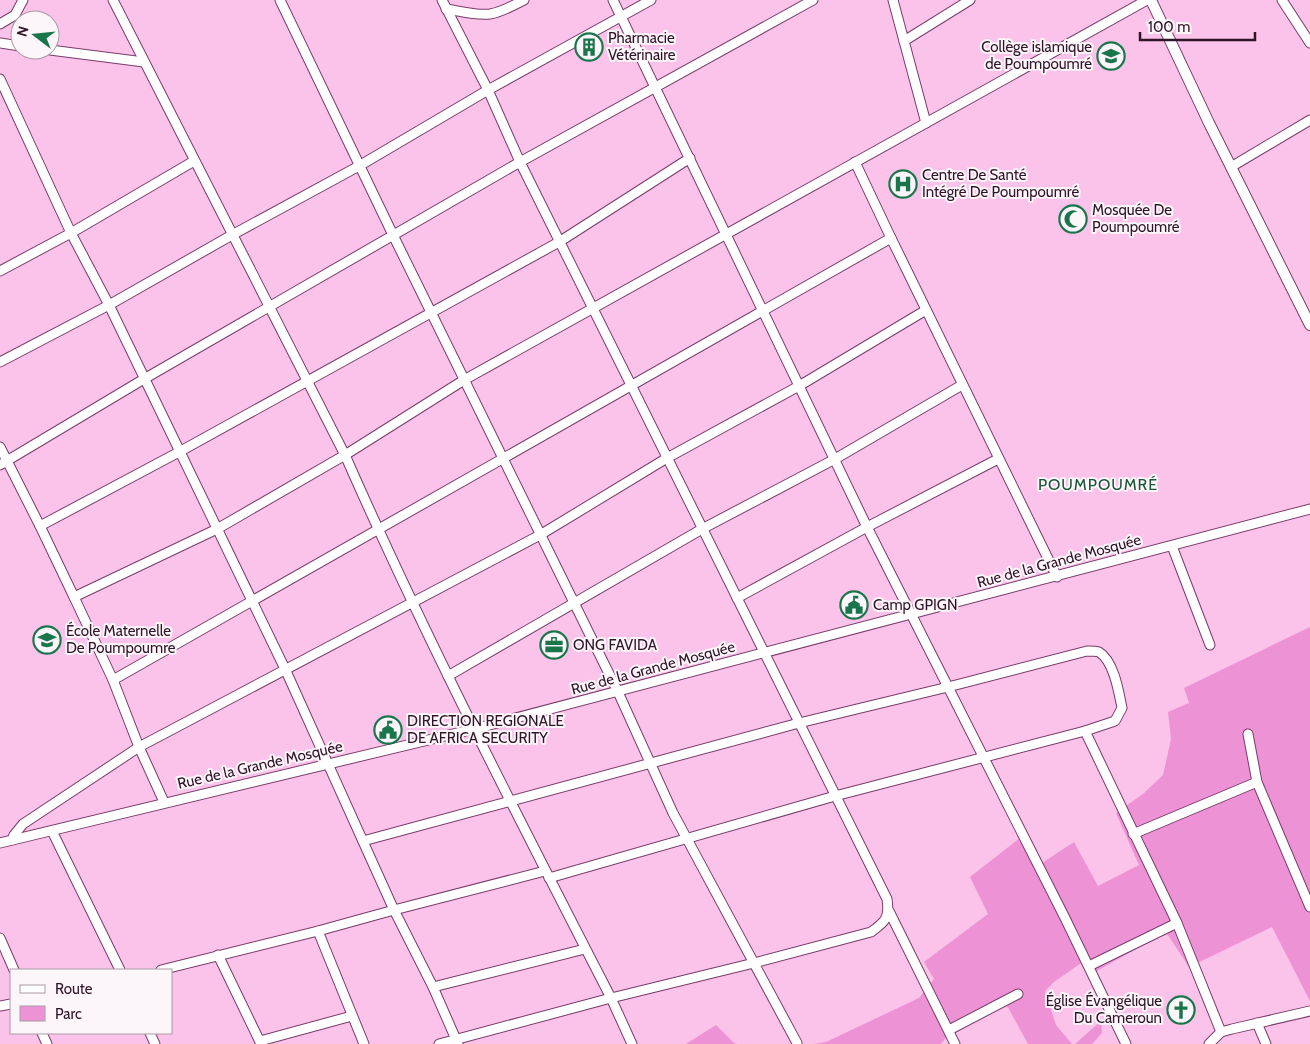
<svg xmlns="http://www.w3.org/2000/svg" width="1310" height="1044" viewBox="0 0 1310 1044" font-family="Cabin,sans-serif">
  <rect width="100%" height="100%" fill="#fbc2ea"/>
  <g fill="#ed92d5">
    <path d="M 1310,627 L 1310,1001 L 1272,927 L 1189,967 L 1166,932 L 1095,972 L 1087,959 L 1054,982 L 1045,991 L 1056,1025 L 1072,1044 L 1028,1044 L 1004,1000 L 948,1035 L 941,1044 L 814,1044 L 826,1042 L 919,998 L 934,979 L 924,962 L 988,914 L 970,877 L 1025,834 L 1042,863 L 1074,842 L 1098,886 L 1139,865 L 1116,813 L 1143,794 L 1163,775 L 1171,739 L 1168,712 L 1189,703 L 1184,688 Z"/>
    <path d="M 1101,1021 L 1102,1033 L 1092,1044 L 1075,1044 Z"/>
    <path d="M 716,1025 L 734,1043 L 737,1044 L 686,1044 Z"/>
  </g>
  <g fill="none" stroke-linecap="round" stroke-linejoin="round">
    <g stroke="#783c69" stroke-width="11">
      <g id="minor">
        <path d="M 113,0 L 345,455 C 426,639 519,819 611,998 L 754,963 L 871,932 C 885,922 890,918 887,899 L 520,162 L 488,90 L 442,0"/>
        <path d="M 280,0 L 393,235 L 618,692 L 673,813 L 797,1043"/>
        <path d="M 613,0 L 867,527 L 1065,918 L 1126,1044"/>
        <path d="M 893,0 L 926,123"/>
        <path d="M 1282,0 L 1310,43"/>
        <path d="M 446,9 C 460,11 476,16 490,14 C 502,12 514,5 524,0"/>
        <path d="M 0,24 L 15,15 L 23,0"/>
        <path d="M 904,41 L 970,0"/>
        <path d="M 0,43 L 20,46"/>
        <path d="M 50,50 L 144,62"/>
        <path d="M 0,79 L 71,233 L 109,305 L 286,671 L 394,910 L 433,987 L 458,1044"/>
        <path d="M 855,162 L 891,238 L 1057,577"/>
        <path d="M 1231,167 L 1310,120"/>
        <path d="M 0,271 L 71,233 L 194,161"/>
        <path d="M 0,362 L 109,305 L 232,235 L 359,166 L 488,90 L 651,0"/>
        <path d="M 0,447 L 40,526 L 74,597"/>
        <path d="M 0,465 L 144,379 L 520,162 L 813,0"/>
        <path d="M 40,526 L 179,452 L 559,242 L 690,158"/>
        <path d="M 1172,546 L 1210,645"/>
        <path d="M 737,598 L 867,527 L 998,459"/>
        <path d="M 448,676 L 702,529 L 835,459 L 962,385"/>
        <path d="M 113,680 L 891,238"/>
        <path d="M 1085,731 L 1177,923 L 1221,1032"/>
        <path d="M 1248,734 L 1257,782 L 1310,907"/>
        <path d="M 164,802 L 139,747 L 113,680 L 74,597 L 217,529 L 345,455 L 464,380 L 1147,0"/>
        <path d="M 52,831 L 120,970"/>
        <path d="M 1133,834 L 1257,782"/>
        <path d="M 12,840 L 14,835 L 23,824 L 139,747 L 540,535 L 667,458 L 799,386 L 926,310"/>
        <path d="M 363,841 L 799,723 L 948,687 L 1087,651 C 1090,651 1096,651 1099,652 C 1114,661 1119,693 1122,708 L 1115,721 L 1085,731 L 835,796 L 549,878"/>
        <path d="M 0,843 L 474,729 L 1310,509"/>
        <path d="M 889,911 L 955,1044"/>
        <path d="M 318,931 L 364,1044"/>
        <path d="M 0,938 L 14,970"/>
        <path d="M 218,955 L 261,1044"/>
        <path d="M 1089,966 L 1177,923"/>
        <path d="M 161,970 L 318,931 L 394,910 L 545,871"/>
        <path d="M 433,987 L 585,949"/>
        <path d="M 0,1006 L 11,1004"/>
        <path d="M 1257,1023 L 1266,1044"/>
        <path d="M 949,1030 L 1018,994"/>
        <path d="M 42,1033 L 47,1044"/>
        <path d="M 150,1033 L 155,1044"/>
        <path d="M 260,1041 L 352,1016"/>
        <path d="M 439,1044 L 611,998 L 632,1044"/>
        <path d="M 1209,1044 L 1221,1032 L 1232,1029 L 1310,1011"/>
      </g>
    </g>
    <g stroke="#783c69" stroke-width="12">
      <path id="major" d="M 1151,0 L 1209,123 L 1310,325"/>
    </g>
    <use href="#minor" stroke="#fff" stroke-width="9"/>
    <use href="#major" stroke="#fff" stroke-width="10"/>
  </g>
  <defs>
    <g id="building-ring" transform="scale(1.4375)"><circle r="9.5" fill="#fcf5fa" stroke="#19754a" stroke-width="1.5"/><path d="M-4-6H4V6H1V3H-1V6H-4ZM-2.5-4.3h1.7v1.8h-1.7ZM.8-4.3h1.7v1.8H.8ZM-2.5-1h1.7V.8h-1.7ZM.8-1h1.7V.8H.8Z" fill="#19754a"/></g>
    <g id="school-ring" transform="scale(1.4375)"><circle r="9.5" fill="#fcf5fa" stroke="#19754a" stroke-width="1.5"/><path d="M0-5L7-2L0 1L-7-2ZM-4 1L0 2.5L4 1V4Q0 6-4 4Z" fill="#19754a"/></g>
    <g id="hospital-ring" transform="scale(1.4375)"><circle r="9.5" fill="#fcf5fa" stroke="#19754a" stroke-width="1.5"/><path d="M-5-5h3v3.5h4V-5h3V5h-3V1.5h-4V5h-3Z" fill="#19754a"/></g>
    <g id="mosque-ring" transform="scale(1.4375)"><circle r="9.5" fill="#fcf5fa" stroke="#19754a" stroke-width="1.5"/><path d="M3.5-4.9A6 6 0 1 0 3.5 4.9A5 5 0 1 1 3.5-4.9Z" fill="#19754a"/></g>
    <g id="civic-ring" transform="scale(1.4375)"><circle r="9.5" fill="#fcf5fa" stroke="#19754a" stroke-width="1.5"/><path d="M-.6-6.5H3V-4.5H.6V-3L4-1V1h2V6H-6V1h2V-1L-.6-3ZM-1.2 2.5V6h2.4V2.5Z" fill="#19754a"/></g>
    <g id="office-ring" transform="scale(1.4375)"><circle r="9.5" fill="#fcf5fa" stroke="#19754a" stroke-width="1.5"/><path d="M-6-3h4V-5.5h4V-3h4V5H-6ZM-1-4.5V-3h2v-1.5ZM-6 0V1H6V0Z" fill="#19754a"/></g>
    <g id="church-ring" transform="scale(1.4375)"><circle r="9.5" fill="#fcf5fa" stroke="#19754a" stroke-width="1.5"/><path d="M-1.2-6h2.4v3.5h3.3v2.4h-3.3V6h-2.4V-.1h-3.3v-2.4h3.3Z" fill="#19754a"/></g>
  </defs>
  <g fill-rule="evenodd">
    <use href="#building-ring" x="589" y="47"/>
    <use href="#school-ring" x="1111" y="56"/>
    <use href="#hospital-ring" x="903" y="184"/>
    <use href="#mosque-ring" x="1073" y="219"/>
    <use href="#civic-ring" x="854" y="605"/>
    <use href="#school-ring" x="47" y="640"/>
    <use href="#office-ring" x="554" y="645"/>
    <use href="#civic-ring" x="388" y="730"/>
    <use href="#church-ring" x="1181" y="1010"/>
  </g>
  <g text-anchor="middle" stroke-width="4" stroke-linejoin="round" paint-order="stroke">
    <g font-size="15" fill="#2f1528" stroke="#fcf5fa" text-anchor="start">
      <text x="608" y="43">Pharmacie<tspan x="608" dy="17">Vétérinaire</tspan></text>
      <text x="1092" y="52" text-anchor="end">Collège islamique<tspan x="1092" dy="17">de Poumpoumré</tspan></text>
      <text x="922" y="180">Centre De Santé<tspan x="922" dy="17">Intégré De Poumpoumré</tspan></text>
      <text x="1092" y="215">Mosquée De<tspan x="1092" dy="17">Poumpoumré</tspan></text>
      <text x="873" y="610">Camp GPIGN</text>
      <text x="66" y="636">École Maternelle<tspan x="66" dy="17">De Poumpoumre</tspan></text>
      <text x="573" y="650">ONG FAVIDA</text>
      <text x="407" y="726">DIRECTION REGIONALE<tspan x="407" dy="17">DE AFRICA SECURITY</tspan></text>
      <text x="1162" y="1006" text-anchor="end">Église Évangélique<tspan x="1162" dy="17">Du Cameroun</tspan></text>
    </g>
    <g font-size="15" fill="#2f1528" stroke="#fcf5fa">
      <text transform="translate(1059 561) rotate(-15)" y="5">Rue de la Grande Mosquée</text>
      <text transform="translate(653 668) rotate(-15)" y="5">Rue de la Grande Mosquée</text>
      <text transform="translate(260 765) rotate(-13)" y="5">Rue de la Grande Mosquée</text>
    </g>
    <g font-size="16" letter-spacing="1" fill="#185436" stroke="#fcf5fa">
      <text x="1098" y="490">POUMPOUMRÉ</text>
    </g>
  </g>
  <rect x="10" y="969" width="162" height="65" fill="#fcf5fa" stroke="#aa9ba6"/>
  <rect x="20" y="985" width="25" height="8" fill="#ffffff" stroke="#aa9ba6"/>
  <text x="55" y="994" font-size="15" fill="#2f1528">Route</text>
  <rect x="20" y="1006" width="25" height="15" fill="#ed92d5" stroke="#aa9ba6"/>
  <text x="55" y="1019" font-size="15" fill="#2f1528">Parc</text>
  <g transform="translate(35 35) rotate(286)"><circle r="24" fill="#fcf5fa" stroke="#aa9ba6"/>
  <path d="M0-4L9 19L0 12L-9 19Z" fill="#19754a"/>
  <text y="-8" font-size="14" font-weight="bold" text-anchor="middle" fill="#2f1528">N</text>
  </g>
  <path d="M1140 32v8h115v-8" fill="none" stroke="#2f1528" stroke-width="2.5"/>
  <text x="1148" y="32" font-size="15" fill="#2f1528" stroke="#fcf5fa" stroke-width="4" paint-order="stroke">100 m</text>
</svg>
